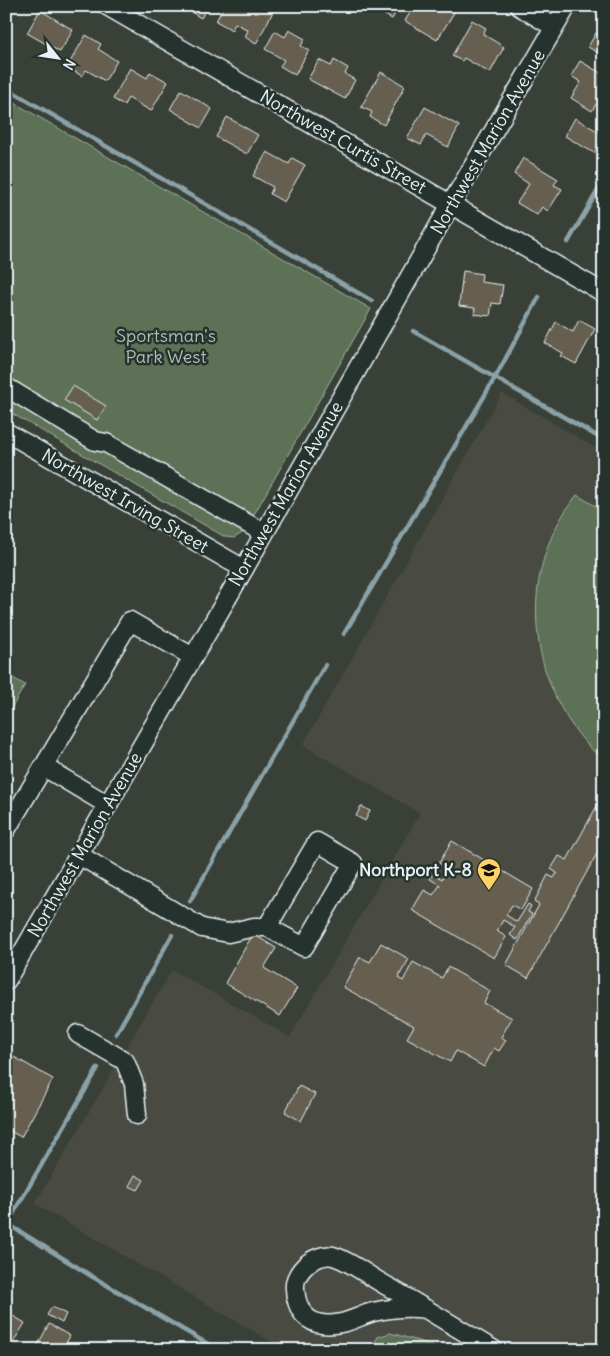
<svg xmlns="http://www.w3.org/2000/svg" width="610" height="1356" viewBox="0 0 610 1356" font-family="Delius,sans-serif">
  <rect width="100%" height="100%" fill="#394037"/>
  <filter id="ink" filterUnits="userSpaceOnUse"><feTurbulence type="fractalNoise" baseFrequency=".02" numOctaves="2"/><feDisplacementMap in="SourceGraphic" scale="10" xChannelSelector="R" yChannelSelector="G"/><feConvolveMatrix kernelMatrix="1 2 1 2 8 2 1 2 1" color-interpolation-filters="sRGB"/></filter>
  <g filter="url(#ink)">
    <path fill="#494c42" d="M 502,393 L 604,453 L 604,1350 L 286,1350 L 35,1204 L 172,970 L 290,1037 L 420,813 L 303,745 Z"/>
    <g fill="#5b7155" stroke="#a2b1a6">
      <path d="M 6,98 L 371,309 L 244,532 L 234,538 L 225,537 L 6,410 Z"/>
      <path d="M 577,495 L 604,511 L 604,761 C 528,695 512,575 577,495 Z"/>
      <path d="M 6,674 L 25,685 L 8,714 L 6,713 Z"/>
      <path d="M 390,1333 L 429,1344 L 437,1350 L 370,1350 L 378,1337 Z"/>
    </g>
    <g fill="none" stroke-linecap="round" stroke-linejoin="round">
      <g stroke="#8aa2a8" stroke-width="4.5">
        <path d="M 6,88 L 372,301"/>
        <path d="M 568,242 L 604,180"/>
        <path d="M 413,331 L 604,440"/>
        <path d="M 344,634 L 495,378 L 539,297"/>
        <path d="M 190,901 L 325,665"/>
        <path d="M 116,1034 L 172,935"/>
        <path d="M 6,1223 L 93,1277 L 218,1350"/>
        <path d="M 7,1224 L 98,1068"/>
      </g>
    </g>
    <g fill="#665e4f" stroke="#e8f1f8">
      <path d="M 181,6 L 208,6 L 201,18 Z"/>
      <path d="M 224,6 L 272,6 L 275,8 L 256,44 L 245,37 L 248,30 L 235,23 L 232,30 L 216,21 Z"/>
      <path d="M 369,6 L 399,6 L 392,19 Z"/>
      <path d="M 414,6 L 429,6 L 437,11 L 440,6 L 447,6 L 455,11 L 437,40 L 405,21 Z"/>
      <path d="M 40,10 L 73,30 L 60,52 L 27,33 Z"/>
      <path d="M 472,20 L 486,28 L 483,34 L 504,47 L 490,73 L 464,58 L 462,61 L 452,56 Z"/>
      <path d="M 289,30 L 305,39 L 301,46 L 309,50 L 295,75 L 280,66 L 284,60 L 265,49 L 275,31 L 285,37 Z"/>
      <path d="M 596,33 L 604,37 L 604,56 L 588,47 Z"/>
      <path d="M 86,35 L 101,44 L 98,49 L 117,61 L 105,81 L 86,70 L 82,76 L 67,67 Z"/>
      <path d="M 319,60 L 331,66 L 334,60 L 348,68 L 345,74 L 355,80 L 345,99 L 308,79 Z"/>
      <path d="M 580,61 L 604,75 L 603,107 L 596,104 L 592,111 L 571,98 L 581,82 L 571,76 Z"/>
      <path d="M 130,68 L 147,78 L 150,72 L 168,82 L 151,111 L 128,98 L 124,105 L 113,99 Z"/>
      <path d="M 381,72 L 405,86 L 384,125 L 370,117 L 372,112 L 361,107 Z"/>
      <path d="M 181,90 L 212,109 L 201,128 L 170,109 Z"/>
      <path d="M 425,107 L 459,126 L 448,147 L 426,135 L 421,145 L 407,138 Z"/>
      <path d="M 227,117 L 258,135 L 247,154 L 216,137 Z"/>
      <path d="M 575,118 L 604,135 L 594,153 L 565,136 Z"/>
      <path d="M 267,152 L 289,164 L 292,158 L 305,165 L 284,202 L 270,194 L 273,187 L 253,176 Z"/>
      <path d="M 523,158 L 558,179 L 554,185 L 562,189 L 548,211 L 542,207 L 537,215 L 517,203 L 529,184 L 514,174 Z"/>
      <path d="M 463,271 L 482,274 L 481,282 L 503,285 L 500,304 L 492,303 L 490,316 L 474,314 L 475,308 L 459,306 Z"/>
      <path d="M 579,320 L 595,329 L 576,364 L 561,356 L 563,353 L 545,343 L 556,322 L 573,332 Z"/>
      <path d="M 73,386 L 106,406 L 97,420 L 64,400 Z"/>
      <path d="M 603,795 L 604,841 L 528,978 L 506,965 L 539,905 L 534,902 L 548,875 L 554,878 L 557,873 L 551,869 L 559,856 L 567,860 Z"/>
      <path d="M 361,806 L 370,811 L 365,821 L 356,816 Z"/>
      <path d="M 452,841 L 533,889 L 521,910 L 512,905 L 506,915 L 517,922 L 528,904 L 531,906 L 528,912 L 532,914 L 517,940 L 510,935 L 515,927 L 503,920 L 497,931 L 506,937 L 494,958 L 412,910 L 424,890 L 433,895 L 440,885 L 430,879 L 433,874 L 442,879 L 449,869 L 439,863 Z"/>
      <path d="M 253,934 L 276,948 L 264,968 L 297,988 L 280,1016 L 225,983 Z"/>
      <path d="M 381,943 L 409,959 L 398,978 L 403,981 L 413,962 L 442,978 L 448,967 L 490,991 L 484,1003 L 512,1018 L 501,1037 L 506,1040 L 499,1051 L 494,1048 L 484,1067 L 456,1051 L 450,1062 L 407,1038 L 414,1026 L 343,987 L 360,957 L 370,962 Z"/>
      <path d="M 14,1057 L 53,1079 L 21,1137 L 6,1129 L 6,1070 Z"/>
      <path d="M 299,1086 L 315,1094 L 301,1121 L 285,1112 Z"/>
      <path d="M 135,1175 L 144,1180 L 138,1190 L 129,1186 Z"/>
      <path d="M 52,1307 L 66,1314 L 62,1323 L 47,1315 Z"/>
      <path d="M 6,1312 L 25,1323 L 12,1344 L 6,1340 Z"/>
      <path d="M 49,1324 L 70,1336 L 64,1347 L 67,1350 L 35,1350 Z"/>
    </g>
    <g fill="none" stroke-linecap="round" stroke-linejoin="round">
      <g stroke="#e8f1f8" stroke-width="21">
        <g id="minor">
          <path d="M 107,6 L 604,293"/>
          <path d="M 519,6 L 554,27"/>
          <path d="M 6,387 L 95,441 L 106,443 L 264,533"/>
          <path d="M 6,432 L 244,569"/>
          <path d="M 44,767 L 108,805"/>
          <path d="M 6,830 L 130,621 L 193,657"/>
          <path d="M 79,855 L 202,928 L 228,933 L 254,927 L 267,927 L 304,947 L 353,863 L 317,842 L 267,927"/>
          <path d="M 6,981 L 244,569 L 451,204 L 567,6"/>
          <path d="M 78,1034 L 125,1061 L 134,1084 L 137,1115"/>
          <path d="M 426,1309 C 408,1306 391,1308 373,1312 C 362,1315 352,1321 341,1323 C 314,1329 297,1317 295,1289 C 294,1280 299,1272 305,1266 C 312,1259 324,1254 333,1256 C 346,1259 368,1275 380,1282 C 418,1304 456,1327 494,1350"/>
        </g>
      </g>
      <use href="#minor" stroke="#26332d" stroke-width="18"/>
    </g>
  </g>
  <defs>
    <g id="school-pin" transform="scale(1.25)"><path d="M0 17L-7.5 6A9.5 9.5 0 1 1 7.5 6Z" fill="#ffd166" stroke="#26332d"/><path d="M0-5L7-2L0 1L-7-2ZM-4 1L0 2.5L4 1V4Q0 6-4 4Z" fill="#111"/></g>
  </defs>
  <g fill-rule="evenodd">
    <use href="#school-pin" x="489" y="870"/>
  </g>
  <g text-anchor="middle" stroke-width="5" stroke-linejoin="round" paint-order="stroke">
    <g font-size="18" fill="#e8f1f8" stroke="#26332d">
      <text transform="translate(343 142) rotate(30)" y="6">Northwest Curtis Street</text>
      <text transform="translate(488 142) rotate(-60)" y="6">Northwest Marion Avenue</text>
      <text transform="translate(286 494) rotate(-60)" y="6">Northwest Marion Avenue</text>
      <text transform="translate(125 501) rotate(30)" y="6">Northwest Irving Street</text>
      <text transform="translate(85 845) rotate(-60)" y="6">Northwest Marion Avenue</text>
    </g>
    <g font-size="18" fill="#b0beb7" stroke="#26332d">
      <text x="166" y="342">Sportsman's<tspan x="166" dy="21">Park West</tspan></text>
    </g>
    <g font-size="18" font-weight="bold" fill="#e8f1f8" stroke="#26332d" text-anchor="end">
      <text x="472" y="876">Northport K-8</text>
    </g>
  </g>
  <rect width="610" height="1356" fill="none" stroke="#26332d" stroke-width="25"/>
  <rect x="12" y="12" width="585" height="1331" fill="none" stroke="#e8f1f8" stroke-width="2" filter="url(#ink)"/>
  <g transform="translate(58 58) rotate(120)" stroke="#26332d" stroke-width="4" paint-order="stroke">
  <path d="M0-4L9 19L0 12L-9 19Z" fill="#e8f1f8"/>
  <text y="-8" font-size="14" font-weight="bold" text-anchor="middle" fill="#e8f1f8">N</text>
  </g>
</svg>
